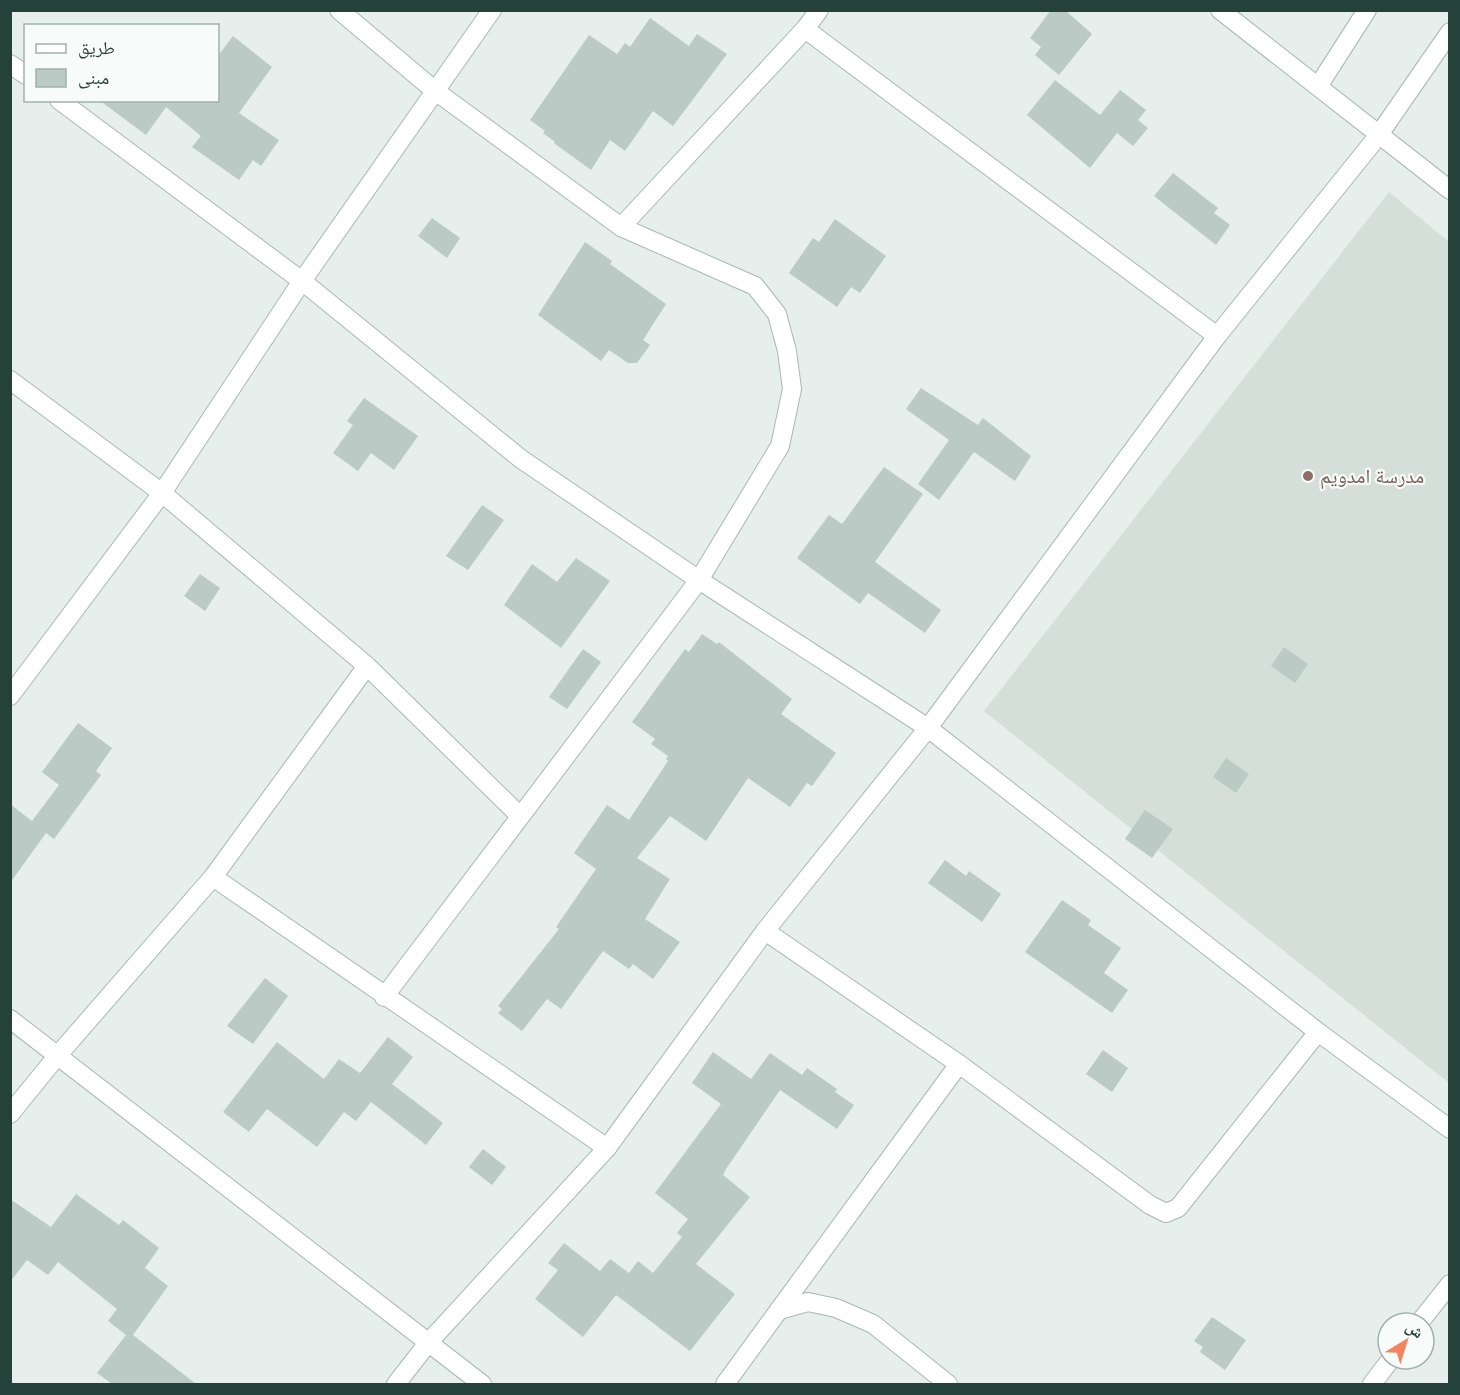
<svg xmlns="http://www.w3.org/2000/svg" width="1460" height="1395" viewBox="0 0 1460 1395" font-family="Quicksand,'Noto Naskh Arabic',sans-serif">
  <rect width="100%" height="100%" fill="#e6efeb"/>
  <path fill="#d4dfda" d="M 1389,192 L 1449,242 L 1449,1083 L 984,711 Z"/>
  <g fill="#bbcac4">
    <path d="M 1051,10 L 1065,10 L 1092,34 L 1059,75 L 1035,55 L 1041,47 L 1030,38 Z"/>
    <path d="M 650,18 L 689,46 L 697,34 L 727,54 L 673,126 L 653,111 L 625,151 L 610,140 L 591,170 L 554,143 L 555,142 L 543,133 L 545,131 L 530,120 L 589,35 L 617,54 L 625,43 L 630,47 Z"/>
    <path d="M 233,36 L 272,67 L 239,113 L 279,140 L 261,166 L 253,160 L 239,180 L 192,147 L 201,136 L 166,107 L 146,135 L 99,100 L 218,100 L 218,56 Z"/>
    <path d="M 1055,80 L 1100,115 L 1120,90 L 1146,110 L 1138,120 L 1148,128 L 1133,146 L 1117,133 L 1090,168 L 1027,115 Z"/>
    <path d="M 1173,173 L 1218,208 L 1214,213 L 1230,225 L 1216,245 L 1154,196 Z"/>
    <path d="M 432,218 L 460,238 L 447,258 L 418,236 Z"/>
    <path d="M 835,219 L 886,256 L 860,293 L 851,287 L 837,307 L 789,273 L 813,238 L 819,242 Z"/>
    <path d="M 585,242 L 612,261 L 610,264 L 666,304 L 643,340 L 650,345 L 637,363 L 628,363 L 609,350 L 601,361 L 538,315 Z"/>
    <path d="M 921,388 L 978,425 L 983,418 L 1031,456 L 1015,481 L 974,452 L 939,500 L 918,484 L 949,440 L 906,409 Z"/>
    <path d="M 364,398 L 418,436 L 394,470 L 371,453 L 358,471 L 333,453 L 353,425 L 347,421 Z"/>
    <path d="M 884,467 L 923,494 L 875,562 L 941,610 L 925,633 L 868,593 L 860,604 L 797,558 L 829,515 L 842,524 Z"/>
    <path d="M 482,505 L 504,520 L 468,570 L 446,556 Z"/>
    <path d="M 576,558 L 610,581 L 561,648 L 504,605 L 532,564 L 557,582 Z"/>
    <path d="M 200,574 L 220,588 L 205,611 L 184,596 Z"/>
    <path d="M 702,634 L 717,644 L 719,642 L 792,699 L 781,714 L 836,753 L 812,786 L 807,783 L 790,807 L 748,778 L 706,841 L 670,816 L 637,858 L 670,879 L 645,919 L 680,942 L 653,979 L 633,964 L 629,969 L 603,951 L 561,1009 L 547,999 L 522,1031 L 498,1013 L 502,1009 L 498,1006 L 559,929 L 556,927 L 596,869 L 574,853 L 607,805 L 629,820 L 668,761 L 666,759 L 668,756 L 651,744 L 655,739 L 632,722 L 685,649 L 689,652 Z"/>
    <path d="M 1284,647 L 1308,664 L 1295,683 L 1271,666 Z"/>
    <path d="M 583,649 L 601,662 L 567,709 L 549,697 Z"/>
    <path d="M 78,723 L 112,748 L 96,771 L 101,775 L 54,839 L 46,833 L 10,883 L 10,804 L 32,821 L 59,785 L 42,772 Z"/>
    <path d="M 1226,758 L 1249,774 L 1236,793 L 1213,777 Z"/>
    <path d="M 1145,810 L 1173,829 L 1152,858 L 1125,839 Z"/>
    <path d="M 945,860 L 966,876 L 969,871 L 1001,894 L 982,922 L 928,883 Z"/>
    <path d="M 1062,900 L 1091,920 L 1088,925 L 1121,948 L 1104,973 L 1128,990 L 1112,1013 L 1025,952 Z"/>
    <path d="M 265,978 L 288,996 L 253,1044 L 227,1026 Z"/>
    <path d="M 388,1037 L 413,1057 L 392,1084 L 443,1123 L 426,1145 L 371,1102 L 356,1121 L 344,1112 L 317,1147 L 267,1109 L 249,1132 L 223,1112 L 277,1042 L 324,1079 L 339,1059 L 360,1073 Z"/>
    <path d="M 1103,1050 L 1128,1068 L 1112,1092 L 1086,1074 Z"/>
    <path d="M 713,1052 L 751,1079 L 770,1053 L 802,1075 L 807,1068 L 837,1089 L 835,1092 L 854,1105 L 837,1129 L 780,1090 L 726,1169 L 723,1175 L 750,1197 L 696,1264 L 735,1294 L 690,1351 L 616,1295 L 583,1337 L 535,1299 L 558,1270 L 548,1263 L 564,1243 L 600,1271 L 610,1259 L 629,1273 L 638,1261 L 653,1273 L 682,1237 L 677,1233 L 688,1219 L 655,1193 L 721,1104 L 692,1083 Z"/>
    <path d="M 483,1149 L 506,1167 L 492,1185 L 469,1167 Z"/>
    <path d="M 76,1194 L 119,1225 L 123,1220 L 159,1248 L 145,1268 L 168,1286 L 133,1335 L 196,1384 L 112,1384 L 97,1373 L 126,1335 L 108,1321 L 117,1309 L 58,1262 L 48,1275 L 27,1260 L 10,1282 L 10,1199 L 51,1227 Z"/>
    <path d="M 1212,1317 L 1246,1340 L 1225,1370 L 1200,1352 L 1203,1347 L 1194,1341 Z"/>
  </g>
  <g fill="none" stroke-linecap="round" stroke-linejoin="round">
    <g stroke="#a8b8b2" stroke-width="20">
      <g id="minor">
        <path d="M 339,10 L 434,90 L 621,227 L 755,286 L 777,314 L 787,351 L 792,389 L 780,446 L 699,580 L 384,997"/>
        <path d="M 1220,10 L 1450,190"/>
        <path d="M 805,29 L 1217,336"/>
        <path d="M 10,64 L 26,75"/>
        <path d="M 1319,85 L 1367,10"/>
        <path d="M 59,100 L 302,281 L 521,459 L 699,580 L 928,728 L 1318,1032 L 1450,1129"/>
        <path d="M 621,227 L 805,29 L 819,10"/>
        <path d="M 10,380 L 162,493 L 367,666 L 519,815"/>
        <path d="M 10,696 L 162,493 L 302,281 L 492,10"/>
        <path d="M 213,877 L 607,1148"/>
        <path d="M 765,931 L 959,1064 L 1150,1205 L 1166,1213 L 1178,1208 L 1318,1032"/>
        <path d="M 10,1019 L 482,1384"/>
        <path d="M 10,1114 L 58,1055 L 213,877 L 367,666"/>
        <path d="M 779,1310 L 959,1064"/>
        <path d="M 1419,1323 L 1450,1284"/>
        <path d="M 396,1384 L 428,1343 L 607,1148 L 765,931 L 928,728 L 1217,336 L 1378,136 L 1450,32"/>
        <path d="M 725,1384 L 779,1310 L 808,1302 L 836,1308 L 873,1324 L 948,1384"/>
        <path d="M 1372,1384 L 1391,1359"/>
      </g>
    </g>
    <use href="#minor" stroke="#fff" stroke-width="18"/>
  </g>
  <circle fill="#8d6e63" stroke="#f7fbf9" stroke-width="2" cx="1308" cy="476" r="6"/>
  <g text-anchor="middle" stroke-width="4.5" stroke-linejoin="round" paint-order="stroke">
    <g font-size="20" fill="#785e54" stroke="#f7fbf9" text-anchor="start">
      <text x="1320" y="483">مدرسة امدويم</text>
    </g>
  </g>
  <rect width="1460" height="1395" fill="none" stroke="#24423a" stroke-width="24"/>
  <rect x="24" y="24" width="195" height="78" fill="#f7fbf9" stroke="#a3b1ad" stroke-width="1.5"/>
  <rect x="36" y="44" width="30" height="9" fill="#ffffff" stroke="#a3b1ad" stroke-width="1.5"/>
  <text x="78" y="54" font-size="18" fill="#24423a">طريق</text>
  <rect x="36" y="69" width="30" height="18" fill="#bbcac4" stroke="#a3b1ad" stroke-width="1.5"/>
  <text x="78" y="84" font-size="18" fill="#24423a">مبنى</text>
  <g transform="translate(1406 1341) rotate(38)"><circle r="28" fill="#f7fbf9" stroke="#a3b1ad" stroke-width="1.5"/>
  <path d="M0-4.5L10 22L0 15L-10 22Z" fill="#f4845f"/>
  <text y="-9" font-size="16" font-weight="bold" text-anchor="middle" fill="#24423a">ش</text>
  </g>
</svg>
